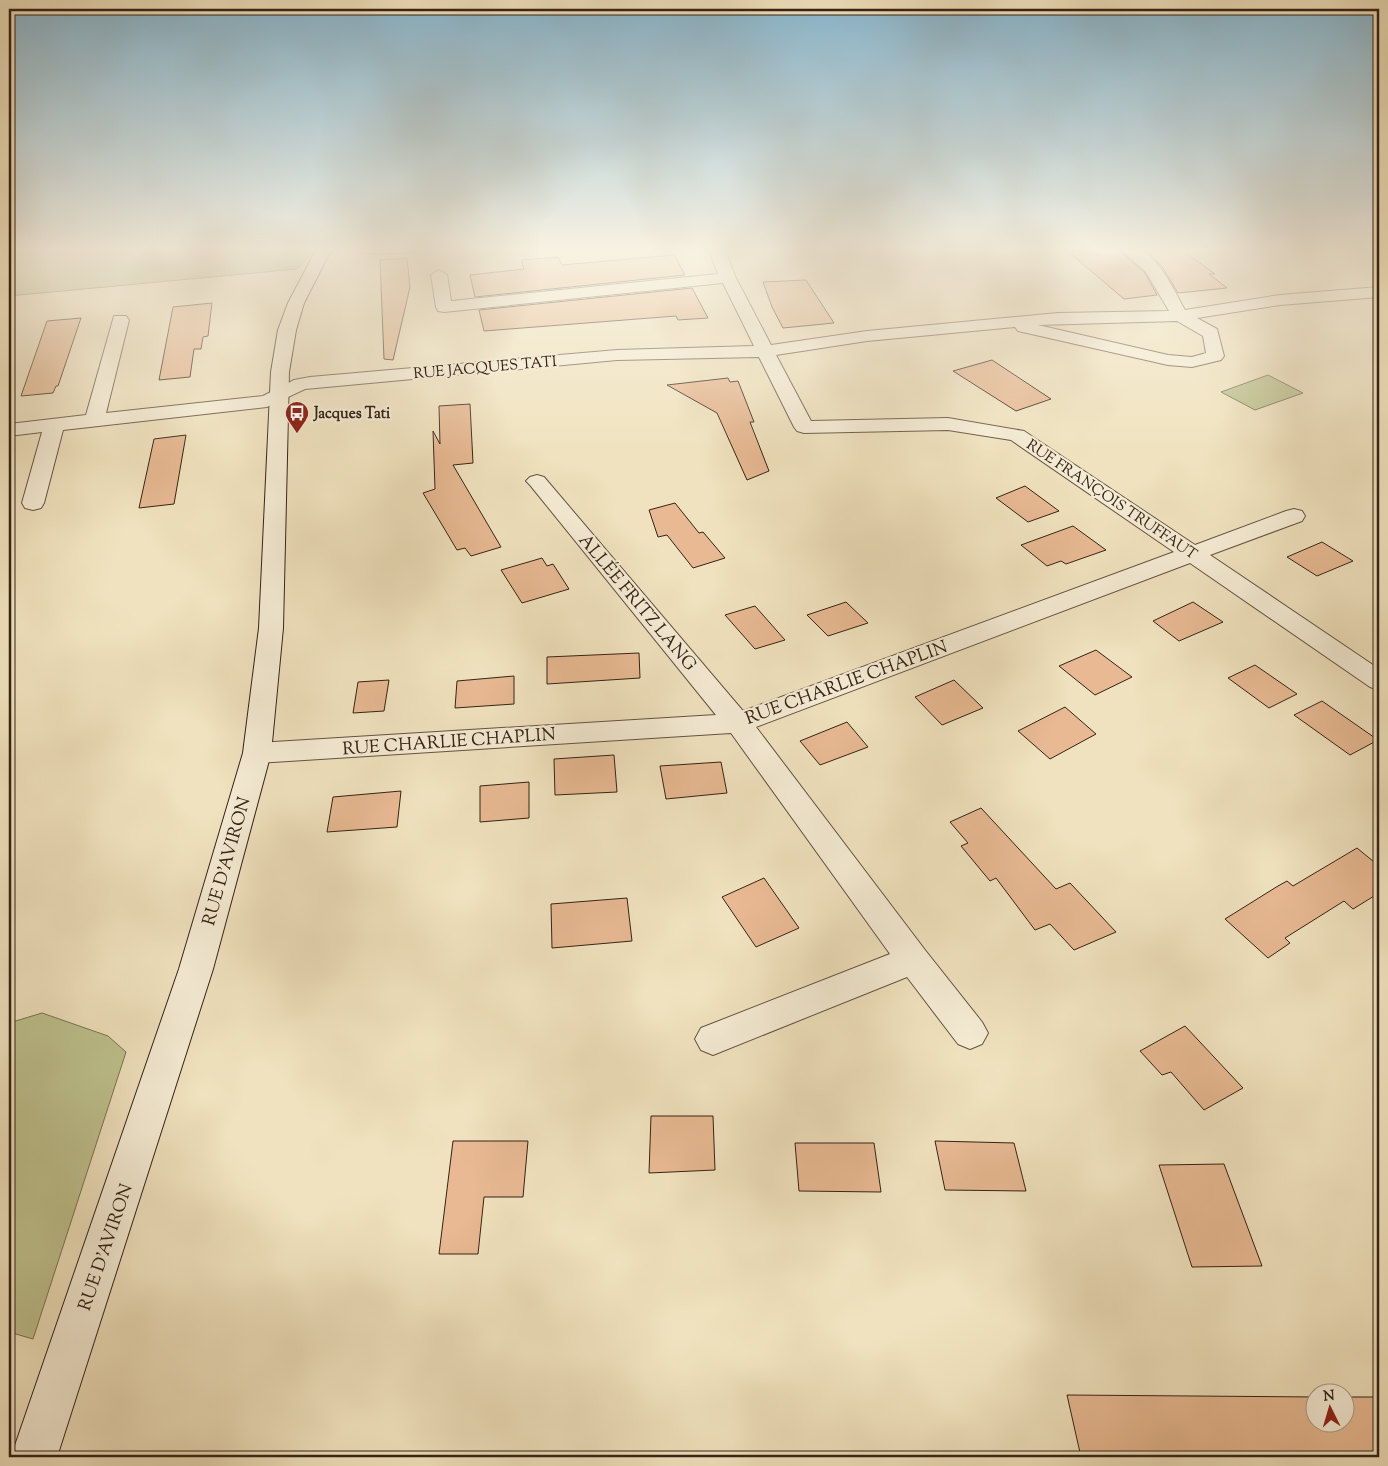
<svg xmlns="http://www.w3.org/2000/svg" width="1388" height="1466" viewBox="0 0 1388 1466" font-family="'Sorts Mill Goudy',serif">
  <rect width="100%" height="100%" fill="#f0e2be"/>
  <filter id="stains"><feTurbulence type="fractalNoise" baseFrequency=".004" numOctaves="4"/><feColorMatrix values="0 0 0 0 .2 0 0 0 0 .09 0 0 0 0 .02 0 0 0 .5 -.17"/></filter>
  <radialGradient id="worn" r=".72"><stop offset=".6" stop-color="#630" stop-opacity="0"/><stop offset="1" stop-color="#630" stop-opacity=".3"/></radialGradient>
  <g fill="#bec28f" stroke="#797252">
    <path d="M 9,248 L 310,248 L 310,255 L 297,269 L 9,296 Z"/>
    <path d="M 1268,375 L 1303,393 L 1255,410 L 1221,392 Z"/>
    <path d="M 42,1013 L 108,1036 L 126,1052 L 33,1339 L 9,1332 L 9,1023 Z"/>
  </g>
  <g fill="#e8b992" stroke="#342316">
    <path d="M 1064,248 L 1117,248 L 1145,273 L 1157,295 L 1124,299 Z"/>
    <path d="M 1141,248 L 1179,248 L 1215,274 L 1209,274 L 1227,288 L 1178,293 L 1161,265 Z"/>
    <path d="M 674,255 L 685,275 L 475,297 L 470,275 L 524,269 L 521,260 L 558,257 L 562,265 Z"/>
    <path d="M 407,258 L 410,287 L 393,360 L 384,359 L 380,260 Z"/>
    <path d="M 806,280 L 834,323 L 783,328 L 772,307 L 763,282 Z"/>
    <path d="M 692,288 L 708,318 L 678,320 L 676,316 L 484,331 L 479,310 Z"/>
    <path d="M 212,303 L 208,336 L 203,337 L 201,349 L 194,349 L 190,377 L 159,380 L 173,307 Z"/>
    <path d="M 81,318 L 58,386 L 56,386 L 53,393 L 21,396 L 47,321 Z"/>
    <path d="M 992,360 L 1051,399 L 1016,411 L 953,371 Z"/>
    <path d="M 728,378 L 730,382 L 738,381 L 754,422 L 750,422 L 769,471 L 747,480 L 717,413 L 667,385 Z"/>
    <path d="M 470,404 L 473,463 L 453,465 L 501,547 L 471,556 L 465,548 L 457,550 L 423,493 L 435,489 L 433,431 L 440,444 L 439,406 Z"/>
    <path d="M 186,435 L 174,504 L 139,508 L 154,439 Z"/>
    <path d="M 1025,486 L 1059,511 L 1028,522 L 996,498 Z"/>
    <path d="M 675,503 L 699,533 L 703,532 L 725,558 L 693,568 L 667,535 L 658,537 L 649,510 Z"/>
    <path d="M 1073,526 L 1106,550 L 1066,564 L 1061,561 L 1047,566 L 1021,545 Z"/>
    <path d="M 1322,542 L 1353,561 L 1317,576 L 1287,557 Z"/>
    <path d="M 542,558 L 547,566 L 553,564 L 569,589 L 522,603 L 501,570 Z"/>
    <path d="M 846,602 L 868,623 L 828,636 L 807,615 Z"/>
    <path d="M 1193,602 L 1223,622 L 1179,641 L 1153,621 Z"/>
    <path d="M 755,606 L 785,640 L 755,649 L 725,615 Z"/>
    <path d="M 1096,650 L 1132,677 L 1095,695 L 1059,666 Z"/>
    <path d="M 639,653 L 640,678 L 547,684 L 547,657 Z"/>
    <path d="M 1255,665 L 1297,694 L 1269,708 L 1228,678 Z"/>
    <path d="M 514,676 L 514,704 L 455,708 L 457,681 Z"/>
    <path d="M 389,680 L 384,711 L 353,713 L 358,682 Z"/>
    <path d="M 954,680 L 983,708 L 942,725 L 915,697 Z"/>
    <path d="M 1322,701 L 1378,740 L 1350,755 L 1294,715 Z"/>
    <path d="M 1065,707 L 1096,734 L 1050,759 L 1018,731 Z"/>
    <path d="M 847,722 L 868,747 L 820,765 L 800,741 Z"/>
    <path d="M 614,755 L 617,792 L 555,795 L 554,759 Z"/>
    <path d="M 721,762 L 727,793 L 666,799 L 660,766 Z"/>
    <path d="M 529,782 L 529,818 L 480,822 L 480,786 Z"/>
    <path d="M 401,791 L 397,827 L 327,832 L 333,797 Z"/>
    <path d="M 981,808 L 1056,889 L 1070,883 L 1116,932 L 1074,950 L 1050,924 L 1035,930 L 996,878 L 990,881 L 961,846 L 968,843 L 950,822 Z"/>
    <path d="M 1357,848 L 1379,866 L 1379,893 L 1353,909 L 1344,901 L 1285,938 L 1290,943 L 1268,958 L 1225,919 L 1278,886 L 1287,881 L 1293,886 Z"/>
    <path d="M 764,878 L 799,928 L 756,947 L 722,897 Z"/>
    <path d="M 627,898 L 632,941 L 552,948 L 551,904 Z"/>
    <path d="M 1185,1026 L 1243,1088 L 1204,1110 L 1171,1072 L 1162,1075 L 1140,1051 Z"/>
    <path d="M 651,1116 L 713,1116 L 715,1170 L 649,1173 Z"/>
    <path d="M 453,1141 L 528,1141 L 523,1197 L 484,1197 L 478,1254 L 439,1254 Z"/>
    <path d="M 935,1141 L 1014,1143 L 1026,1191 L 945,1190 Z"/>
    <path d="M 795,1143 L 874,1143 L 881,1192 L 799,1191 Z"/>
    <path d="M 1224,1164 L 1262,1266 L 1192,1267 L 1159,1165 Z"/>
    <path d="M 1067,1395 L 1316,1397 L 1316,1424 L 1346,1424 L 1346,1397 L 1379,1397 L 1379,1457 L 1081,1457 Z"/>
  </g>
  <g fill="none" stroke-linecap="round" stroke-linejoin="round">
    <g stroke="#635340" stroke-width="2">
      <path id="lane" d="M 320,248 L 430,248 L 425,251 L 382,254 L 353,251 L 324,252 L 321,251 Z"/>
    </g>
    <g stroke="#635340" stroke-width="2">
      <path id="street" d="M 708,248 L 724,248 L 736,278 L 771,345 L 867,331 L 1058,313 L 1169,311 L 1146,272 L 1119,248 C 1124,248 1133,246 1138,248 C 1158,256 1175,292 1185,310 L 1280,295 L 1379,287 L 1379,297 L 1280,305 L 1197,318 L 1217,329 L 1224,356 L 1221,360 L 1192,367 L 1168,365 L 1018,331 L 1015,327 L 867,341 L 776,355 L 811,421 L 948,418 L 1024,431 L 1195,545 L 1286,511 L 1294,509 L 1302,511 L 1305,516 L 1302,521 L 1210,555 L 1379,669 L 1379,690 L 1370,687 L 1190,563 L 756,727 L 925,950 L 982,1022 L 988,1033 L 982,1044 L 970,1049 L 958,1044 L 907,977 L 713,1055 L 701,1050 L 695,1039 L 701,1028 L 890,954 L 731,733 L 257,763 L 247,760 L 243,753 L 247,746 L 257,743 L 716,715 L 530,485 L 526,481 L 530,477 L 537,475 L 544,477 L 743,711 L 1174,552 L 1011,440 L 948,430 L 804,433 L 797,431 L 794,427 L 759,357 L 617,360 L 305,389 L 267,407 L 63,430 L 44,503 L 41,508 L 33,510 L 25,508 L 22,503 L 42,432 L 9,436 L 9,424 L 86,415 L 114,316 L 126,316 L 129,320 L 106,413 L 263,396 L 294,380 L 310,377 L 617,350 L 754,346 L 723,283 L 444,312 L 438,311 L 436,307 L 431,275 L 439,270 L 447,275 L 451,301 L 718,274 ZM 1177,321 L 1203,336 L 1206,353 L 1192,357 L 1168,355 L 1038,325 Z"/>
    </g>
    <g stroke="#342316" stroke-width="2">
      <path id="secondary" d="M 317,248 L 332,248 L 304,303 L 296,330 L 289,372 L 283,628 L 271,753 L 213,969 L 57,1457 L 11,1457 L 179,969 L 243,753 L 259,628 L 271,372 L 278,330 L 288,303 Z"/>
    </g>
    <use href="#lane" fill="#f5ecd5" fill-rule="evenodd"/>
    <use href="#street" fill="#f5ecd5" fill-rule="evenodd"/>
    <use href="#secondary" fill="#f5ecd5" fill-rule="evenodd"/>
  </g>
  <linearGradient id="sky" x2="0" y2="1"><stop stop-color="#89b8d1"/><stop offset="0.55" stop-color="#f8f2e2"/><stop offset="1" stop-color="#f8f2e2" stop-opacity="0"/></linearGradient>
  <rect width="1388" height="453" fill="url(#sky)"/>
  <defs>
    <g id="bus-pin" transform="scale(1.25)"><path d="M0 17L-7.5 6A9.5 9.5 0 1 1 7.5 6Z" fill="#8f2418" stroke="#f5ecd5"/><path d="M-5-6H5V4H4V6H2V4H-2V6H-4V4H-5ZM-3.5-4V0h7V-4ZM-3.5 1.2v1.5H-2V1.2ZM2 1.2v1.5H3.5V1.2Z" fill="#fff"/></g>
  </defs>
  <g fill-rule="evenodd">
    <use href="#bus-pin" x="297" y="413"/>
  </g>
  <g text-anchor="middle" stroke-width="4.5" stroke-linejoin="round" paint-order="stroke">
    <g font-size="15" fill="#342316" stroke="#f5ecd5">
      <text transform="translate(485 367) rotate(-5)" y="5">RUE JACQUES TATI</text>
      <text transform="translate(1112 499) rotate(34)" y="5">RUE FRANÇOIS TRUFFAUT</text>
    </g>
    <g font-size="15" font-weight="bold" fill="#342316" stroke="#f5ecd5" text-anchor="start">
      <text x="314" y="418">Jacques Tati</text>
    </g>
    <g font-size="18" fill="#342316" stroke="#f5ecd5">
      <text transform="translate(638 602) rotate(50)" y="6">ALLÉE FRITZ LANG</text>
      <text transform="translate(846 682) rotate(-20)" y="6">RUE CHARLIE CHAPLIN</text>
      <text transform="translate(449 741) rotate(-4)" y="6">RUE CHARLIE CHAPLIN</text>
      <text transform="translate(226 861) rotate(-74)" y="6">RUE D'AVIRON</text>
      <text transform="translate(105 1247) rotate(-71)" y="6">RUE D'AVIRON</text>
    </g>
  </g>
  <rect width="1388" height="1466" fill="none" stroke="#f0e2be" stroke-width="30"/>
  <rect x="10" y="10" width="1368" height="1446" fill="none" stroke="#342316" stroke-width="2.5"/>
  <rect x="15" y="15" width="1358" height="1436" fill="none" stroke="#342316"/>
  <g transform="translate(1330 1408) rotate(355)"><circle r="24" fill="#f5ecd5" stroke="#a89c89"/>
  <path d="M0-4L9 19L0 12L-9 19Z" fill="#8f2418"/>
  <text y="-8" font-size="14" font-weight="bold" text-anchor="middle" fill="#342316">N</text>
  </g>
  <rect width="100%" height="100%" filter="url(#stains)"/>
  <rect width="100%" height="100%" fill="url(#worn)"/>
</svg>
